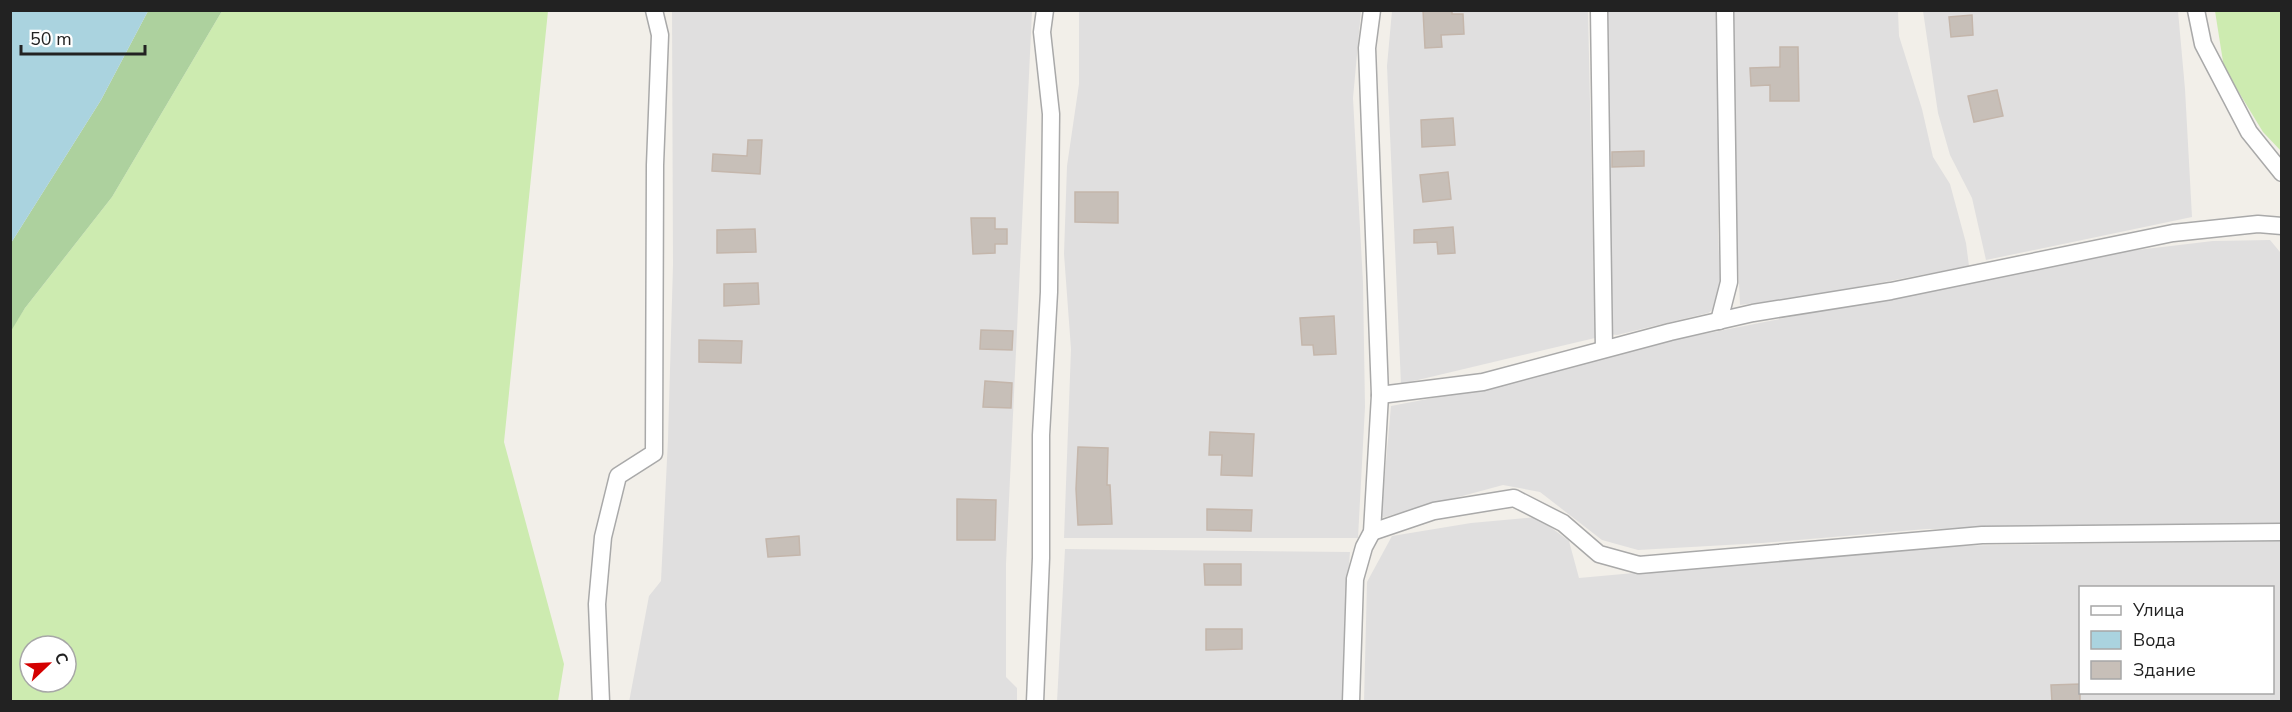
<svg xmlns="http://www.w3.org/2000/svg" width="2292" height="712" viewBox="0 0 2292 712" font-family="'Nunito Sans',sans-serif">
  <rect width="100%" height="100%" fill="#f2efe9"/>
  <g fill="#e0dfdf" fill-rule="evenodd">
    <path d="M 672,11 L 1032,11 L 1006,564 L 1006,677 L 1017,688 L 1017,701 L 629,702 L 649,596 L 661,581 L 668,439 L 673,265 Z"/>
    <path d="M 1079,11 L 1361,11 L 1353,98 L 1363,283 L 1365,407 L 1358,538 L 1064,538 L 1071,349 L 1064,254 L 1067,166 L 1079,84 Z"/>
    <path d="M 1392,11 L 1588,11 L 1595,338 L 1401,384 L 1387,66 Z"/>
    <path d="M 1604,11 L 1719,11 L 1718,234 L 1721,298 L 1717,307 L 1708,313 L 1617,335 L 1608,334 Z"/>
    <path d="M 1731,11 L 1898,11 L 1899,36 L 1922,109 L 1933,157 L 1950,184 L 1966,243 L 1969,266 L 1810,296 L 1740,305 L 1733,153 Z"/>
    <path d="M 1923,11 L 2178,11 L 2185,89 L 2192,217 L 1986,260 L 1972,198 L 1950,155 L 1938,113 Z"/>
    <path d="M 2270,240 L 2280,252 L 2282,278 L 2281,526 L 1926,529 L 1762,543 L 1638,550 L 1602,540 L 1540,492 L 1503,485 L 1381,518 L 1391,406 L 1485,388 L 1627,349 L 2120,252 L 2213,241 Z"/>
    <path d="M 1537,517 L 1569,541 L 1579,578 L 1933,546 L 2281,541 L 2281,701 L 1364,702 L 1367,582 L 1392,536 L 1471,523 ZM 2080,588 L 2272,588 L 2272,692 L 2080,692 Z"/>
    <path d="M 1065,549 L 1350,552 L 1346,604 L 1346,701 L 1057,702 Z"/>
  </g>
  <g fill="#cdebb0" fill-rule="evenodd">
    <path d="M 222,11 L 548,11 L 504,442 L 564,664 L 558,701 L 11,701 L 10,331 L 25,308 L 112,197 ZM 30,646 L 66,646 L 66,682 L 30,682 Z"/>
    <path d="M 2215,11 L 2281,11 L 2281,151 L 2263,132 L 2224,68 Z"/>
  </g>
  <path fill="#add19e" d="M 148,11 L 222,11 L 112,197 L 25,308 L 11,331 L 11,243 L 101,100 Z"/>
  <path fill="#aad3df" d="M 11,10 L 148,11 L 101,100 L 11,243 Z"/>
  <g fill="#c7bfb8" stroke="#c4b6ab" stroke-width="1.5">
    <path d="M 1423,10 L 1452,10 L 1452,14 L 1463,14 L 1464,34 L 1441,35 L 1442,47 L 1425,48 Z"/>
    <path d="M 1972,15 L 1973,35 L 1951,37 L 1949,17 Z"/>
    <path d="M 1780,47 L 1798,47 L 1799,101 L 1770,101 L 1770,85 L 1751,86 L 1750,68 L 1780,67 Z"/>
    <path d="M 1997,90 L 2003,116 L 1974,122 L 1968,96 Z"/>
    <path d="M 1453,118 L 1455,145 L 1422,147 L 1421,120 Z"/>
    <path d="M 748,140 L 762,140 L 760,174 L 712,171 L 713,154 L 747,156 Z"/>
    <path d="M 1644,151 L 1644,166 L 1612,167 L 1612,152 Z"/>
    <path d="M 1448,172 L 1451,199 L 1423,202 L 1420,175 Z"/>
    <path d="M 1075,192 L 1118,192 L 1118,223 L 1075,222 Z"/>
    <path d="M 971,218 L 995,218 L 995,229 L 1007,229 L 1007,244 L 995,244 L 995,253 L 973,254 Z"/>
    <path d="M 1453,227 L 1455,253 L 1438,254 L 1437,242 L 1414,243 L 1414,230 Z"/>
    <path d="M 755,229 L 756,252 L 717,253 L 717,230 Z"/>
    <path d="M 758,283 L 759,304 L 724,306 L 724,284 Z"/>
    <path d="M 1334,316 L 1336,354 L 1314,355 L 1313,345 L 1302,345 L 1300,318 Z"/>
    <path d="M 981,330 L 1013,331 L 1012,350 L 980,349 Z"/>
    <path d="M 699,340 L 742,341 L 741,363 L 699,362 Z"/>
    <path d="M 985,381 L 1012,383 L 1011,408 L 983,407 Z"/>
    <path d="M 1210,432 L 1254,434 L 1252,476 L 1221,475 L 1222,455 L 1209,455 Z"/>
    <path d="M 1078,447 L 1108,448 L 1107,485 L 1110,485 L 1112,524 L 1078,525 L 1076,489 Z"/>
    <path d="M 957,499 L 996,500 L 995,540 L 957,540 Z"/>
    <path d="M 1207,509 L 1252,510 L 1251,531 L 1207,530 Z"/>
    <path d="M 799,536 L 800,555 L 768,557 L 766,539 Z"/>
    <path d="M 1204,564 L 1241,564 L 1241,585 L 1205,585 Z"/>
    <path d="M 1206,629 L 1242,629 L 1242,649 L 1206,650 Z"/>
    <path d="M 2080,684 L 2080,702 L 2052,702 L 2051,685 Z"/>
  </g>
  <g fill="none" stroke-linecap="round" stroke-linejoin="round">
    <g stroke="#a9a9a9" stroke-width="19">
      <g id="minor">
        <path d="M 1599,10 L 1604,349"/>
        <path d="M 2196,10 L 2203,44 L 2249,132 L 2282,173"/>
        <path d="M 1719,321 L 1729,282 L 1725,10"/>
        <path d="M 1380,395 L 1483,382 L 1670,332 L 1753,313 L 1891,291 L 2173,233 L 2258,224 L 2282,226"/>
        <path d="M 1372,532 L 1434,511 L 1514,498 L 1563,523 L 1599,554 L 1639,565 L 1982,535 L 2282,532"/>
        <path d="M 601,702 L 597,604 L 603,537 L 618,476 L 654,453 L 655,165 L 660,35 L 654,10"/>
        <path d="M 1035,702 L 1041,558 L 1041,435 L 1049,292 L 1051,114 L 1042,32 L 1045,10"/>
        <path d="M 1351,702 L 1355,579 L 1364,547 L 1372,532 L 1380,395 L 1367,48 L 1372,10"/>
      </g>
    </g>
    <use href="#minor" stroke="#fff" stroke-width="16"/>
  </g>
  <rect width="2292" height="712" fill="none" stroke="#222222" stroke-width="24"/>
  <rect x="2079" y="586" width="195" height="108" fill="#ffffff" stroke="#a7a7a7" stroke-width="1.5"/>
  <rect x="2091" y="606" width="30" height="9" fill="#ffffff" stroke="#a7a7a7" stroke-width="1.5"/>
  <text x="2133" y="616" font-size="18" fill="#222222">Улица</text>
  <rect x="2091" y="631" width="30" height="18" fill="#aad3df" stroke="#a7a7a7" stroke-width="1.5"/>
  <text x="2133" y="646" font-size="18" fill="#222222">Вода</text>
  <rect x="2091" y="661" width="30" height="18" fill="#c7bfb8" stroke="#a7a7a7" stroke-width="1.5"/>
  <text x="2133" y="676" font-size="18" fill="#222222">Здание</text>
  <g transform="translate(48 664) rotate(67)"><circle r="28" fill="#ffffff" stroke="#a7a7a7" stroke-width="1.5"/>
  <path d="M0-4.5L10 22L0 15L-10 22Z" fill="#d40000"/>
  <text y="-9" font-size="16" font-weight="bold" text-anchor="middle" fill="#222222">С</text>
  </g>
  <path d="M21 45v9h124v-9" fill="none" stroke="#222222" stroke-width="3"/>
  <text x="30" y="45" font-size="18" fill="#222222" stroke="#ffffff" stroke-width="4.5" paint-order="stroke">50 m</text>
</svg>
